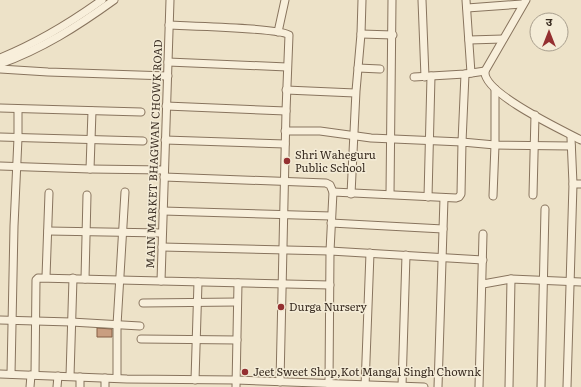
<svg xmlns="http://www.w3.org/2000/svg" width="581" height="387" viewBox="0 0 581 387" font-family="Literata,'Noto Sans Devanagari',serif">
  <rect width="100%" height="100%" fill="#ede2c8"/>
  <path fill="#c99e80" stroke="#865f45" d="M 97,328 L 112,329 L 112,337 L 97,337 Z"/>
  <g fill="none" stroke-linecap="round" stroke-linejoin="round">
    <g stroke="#88745e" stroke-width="9">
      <g id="minor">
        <path d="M 170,0 L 161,281 L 330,285"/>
        <path d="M 422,0 L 425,77"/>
        <path d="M 466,0 L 471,73"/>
        <path d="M 526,0 L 485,71 C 482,93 562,130 581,140"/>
        <path d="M 467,8 L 522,4"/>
        <path d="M 169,25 C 186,26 281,28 289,35 L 286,111 L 280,382"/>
        <path d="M 278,32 L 285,0"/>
        <path d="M 361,34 L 393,35"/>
        <path d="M 469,40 L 503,39"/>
        <path d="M 0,58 C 37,43 70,23 102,0"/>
        <path d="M 168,62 L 287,67"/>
        <path d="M 0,64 C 42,49 78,26 114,0"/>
        <path d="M 358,68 L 380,69"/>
        <path d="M 0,69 L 48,72 L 168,76"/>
        <path d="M 414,77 L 465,74 L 485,71"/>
        <path d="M 286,90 L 355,93"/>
        <path d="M 166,106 L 286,111"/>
        <path d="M 0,108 L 141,112"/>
        <path d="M 285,131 L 320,131 L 371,138 L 462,142 L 465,74"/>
        <path d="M 0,137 L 143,141"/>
        <path d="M 165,140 L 285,144"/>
        <path d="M 0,166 L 90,169 L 164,170"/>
        <path d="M 90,169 L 92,111"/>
        <path d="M 164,177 L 326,183 L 330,185 L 333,192"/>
        <path d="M 573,184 L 581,184"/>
        <path d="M 351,194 L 356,91 L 361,34 L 362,0"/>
        <path d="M 390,194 L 392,0"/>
        <path d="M 533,195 L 535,115"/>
        <path d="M 493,196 L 495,145 L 495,89"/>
        <path d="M 428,197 L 431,76"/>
        <path d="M 163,211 L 331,216"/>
        <path d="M 331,223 L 443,229"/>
        <path d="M 48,231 L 162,233"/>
        <path d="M 162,247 L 330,251 L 483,260"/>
        <path d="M 46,277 L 49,193"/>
        <path d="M 85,279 L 87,195"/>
        <path d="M 483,284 L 511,279 L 581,282"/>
        <path d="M 143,303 L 237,302"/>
        <path d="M 0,320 L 71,322 L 140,326"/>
        <path d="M 141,339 L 237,340"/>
        <path d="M 0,374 L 127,379 L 236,380 L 424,387"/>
        <path d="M 11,374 L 14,226 L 18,138 L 18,109"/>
        <path d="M 35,375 L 36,280 L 38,278 L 161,281"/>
        <path d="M 70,376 L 73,278"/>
        <path d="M 117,378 L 117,325 L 125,192"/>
        <path d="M 195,380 L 198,282"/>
        <path d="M 329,384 L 330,251 L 333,192 L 456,198 L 459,197 L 461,194 L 462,142 L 495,145 L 571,146"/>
        <path d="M 402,386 L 406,255"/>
        <path d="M 30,387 L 31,375"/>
        <path d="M 57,387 L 58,376"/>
        <path d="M 80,387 L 80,377"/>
        <path d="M 105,387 L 105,378"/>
        <path d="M 236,387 L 238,283"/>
        <path d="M 365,387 L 370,253"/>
        <path d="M 438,387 L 444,198"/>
        <path d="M 479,387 L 483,234"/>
        <path d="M 509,387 L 511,279"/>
        <path d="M 541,387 L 545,209"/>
        <path d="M 567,387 L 573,184 L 571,138"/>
      </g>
    </g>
    <use href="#minor" stroke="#f8efdb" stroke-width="7"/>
  </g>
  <g fill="#943031" stroke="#f4ecd7" stroke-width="1.5">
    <circle cx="287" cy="161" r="4"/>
    <circle cx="281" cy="307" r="4"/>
    <circle cx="245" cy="372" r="4"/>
  </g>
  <g text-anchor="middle" stroke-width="3" stroke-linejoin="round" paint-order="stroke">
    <g font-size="11" fill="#392c21" stroke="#f4ecd7">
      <text transform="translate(154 154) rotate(-88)" y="4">MAIN MARKET BHAGWAN CHOWK ROAD</text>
    </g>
    <g font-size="11" fill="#392c21" stroke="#f4ecd7" text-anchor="start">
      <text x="295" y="159">Shri Waheguru<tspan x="295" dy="13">Public School</tspan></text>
      <text x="289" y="311">Durga Nursery</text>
      <text x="253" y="376">Jeet Sweet Shop,Kot Mangal Singh Chownk</text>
    </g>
  </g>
  <g transform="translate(549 32)"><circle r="19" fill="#f4ecd7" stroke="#a99f8e"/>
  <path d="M0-3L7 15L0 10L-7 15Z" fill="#943031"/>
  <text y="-6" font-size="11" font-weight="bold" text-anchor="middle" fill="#392c21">उ</text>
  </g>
</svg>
